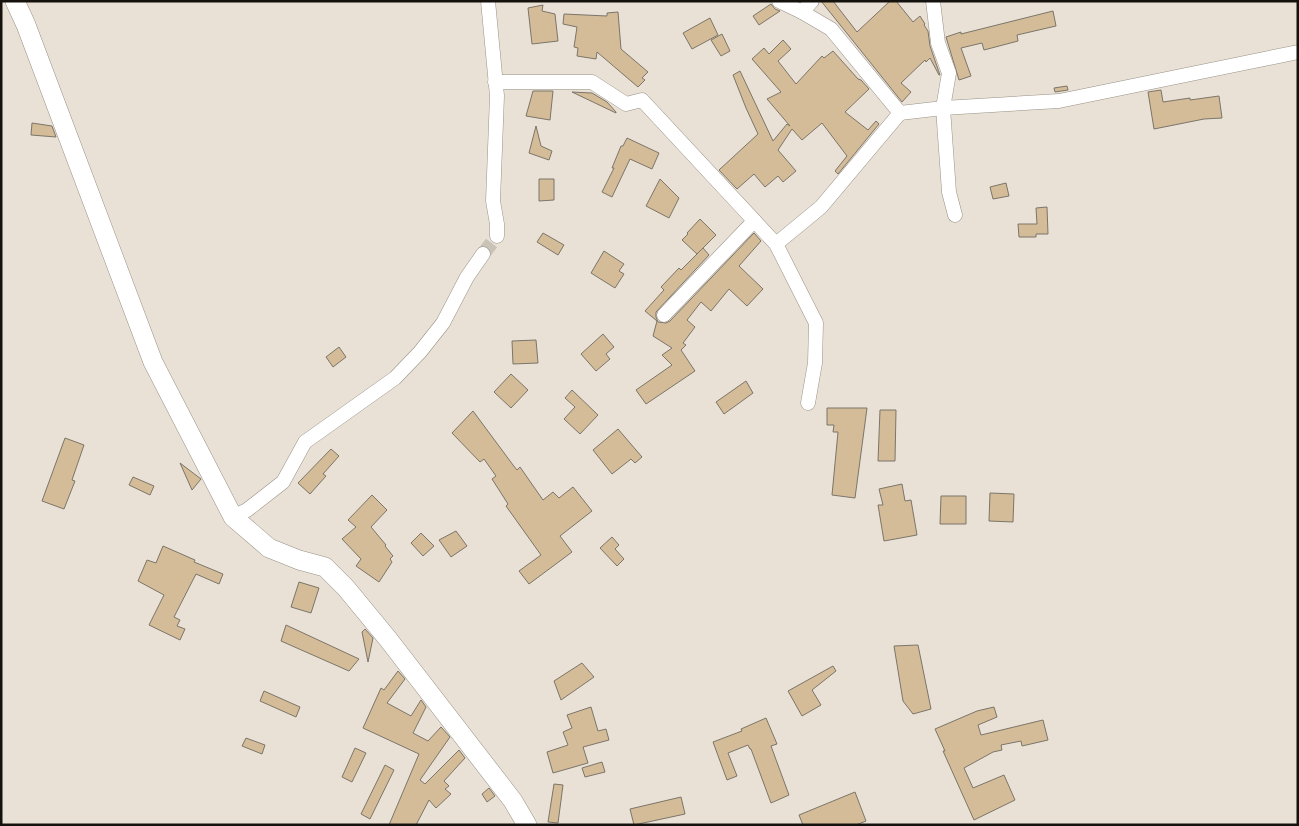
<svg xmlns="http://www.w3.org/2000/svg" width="1299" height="826" viewBox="0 0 1299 826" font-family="'Varela Round',sans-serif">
  <rect width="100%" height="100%" fill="#e9e1d5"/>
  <g fill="#d3bc97" stroke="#7c756a">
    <path d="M 821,1 L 833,1 L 857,32 L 890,1 L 896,1 L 913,22 L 920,16 L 925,24 L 924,25 L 928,31 L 930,46 L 940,75 L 939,75 L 930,58 L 926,62 L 925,60 L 901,83 L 911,92 L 902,102 Z"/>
    <path d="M 771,4 L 775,9 L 780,11 L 759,25 L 753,16 Z"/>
    <path d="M 543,5 L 542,11 L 555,14 L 558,41 L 532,44 L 528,8 Z"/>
    <path d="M 1053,11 L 1056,26 L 1017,35 L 1018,41 L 984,50 L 982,43 L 961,48 L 971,76 L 959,80 L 946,37 L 961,32 L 961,34 Z"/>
    <path d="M 618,12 L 621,49 L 648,72 L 642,78 L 645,80 L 638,87 L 597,52 L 596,59 L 577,56 L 578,48 L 574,47 L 577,27 L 563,24 L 564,14 L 607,16 L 607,13 Z"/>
    <path d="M 710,18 L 718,35 L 692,49 L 683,33 Z"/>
    <path d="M 722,34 L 730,51 L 721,56 L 711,40 Z"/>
    <path d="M 783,40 L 791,49 L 778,61 L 796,84 L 822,56 L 824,58 L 833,51 L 858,79 L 861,80 L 869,89 L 845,112 L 868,130 L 876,121 L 879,124 L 838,174 L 835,171 L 847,156 L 822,123 L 802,140 L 792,129 L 778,150 L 796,171 L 783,182 L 778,176 L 765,187 L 754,174 L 737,189 L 719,170 L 758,134 L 746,108 L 733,75 L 740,71 L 773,141 L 787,124 L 790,126 L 767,99 L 781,92 L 752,59 L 764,48 L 769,54 Z"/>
    <path d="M 1067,86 L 1068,90 L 1055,92 L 1054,88 Z"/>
    <path d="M 1161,90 L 1163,102 L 1190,98 L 1190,100 L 1219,96 L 1222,118 L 1204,119 L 1154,129 L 1148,92 Z"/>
    <path d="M 533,91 L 553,91 L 550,120 L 526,116 Z"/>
    <path d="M 572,92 L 592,93 L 607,102 L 616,112 L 616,113 Z"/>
    <path d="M 32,123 L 52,126 L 56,137 L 31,135 Z"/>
    <path d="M 536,126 L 541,146 L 552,151 L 549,160 L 529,153 Z"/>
    <path d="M 627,138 L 659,153 L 652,169 L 630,159 L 612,197 L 602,192 L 614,168 L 612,168 L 621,146 L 623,146 Z"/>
    <path d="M 539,179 L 554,179 L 554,200 L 539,201 Z"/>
    <path d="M 660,179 L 679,198 L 669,218 L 646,206 Z"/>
    <path d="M 1006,183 L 1009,196 L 993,199 L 990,187 Z"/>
    <path d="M 1047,207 L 1048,234 L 1036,234 L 1036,237 L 1019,237 L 1018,224 L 1037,224 L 1036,208 Z"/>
    <path d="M 700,219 L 716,235 L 697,254 L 682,240 L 688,234 L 687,233 Z"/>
    <path d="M 543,233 L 564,245 L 558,255 L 537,242 Z"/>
    <path d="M 754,233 L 761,241 L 739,266 L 763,289 L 747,306 L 729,289 L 711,311 L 701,302 L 687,320 L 695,327 L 683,343 L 686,345 L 681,350 L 695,371 L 646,404 L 636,390 L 672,365 L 662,355 L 672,348 L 653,336 L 657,321 L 645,311 L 664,290 L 661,287 L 679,268 L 681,270 L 703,248 L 709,255 L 656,312 L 656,317 L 658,322 L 666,323 L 670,321 Z"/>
    <path d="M 604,251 L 624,264 L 619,271 L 624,274 L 615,288 L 591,273 Z"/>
    <path d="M 603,334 L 614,347 L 606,354 L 610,359 L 596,371 L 581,354 Z"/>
    <path d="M 536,340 L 538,363 L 513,364 L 512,341 Z"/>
    <path d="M 339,347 L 346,357 L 333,367 L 326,357 Z"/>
    <path d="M 511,374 L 528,390 L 511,408 L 494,392 Z"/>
    <path d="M 746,381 L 753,393 L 724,414 L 716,402 Z"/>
    <path d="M 572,390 L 598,415 L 580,434 L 564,419 L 575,407 L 565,398 Z"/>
    <path d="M 827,408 L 867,408 L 855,498 L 832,495 L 838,432 L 833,432 L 834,425 L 827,425 Z"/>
    <path d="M 880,410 L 896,410 L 895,461 L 878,461 Z"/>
    <path d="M 473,411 L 513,465 L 517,470 L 520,467 L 543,500 L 553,492 L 559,498 L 573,487 L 592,511 L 560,536 L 572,552 L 529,584 L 519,571 L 541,555 L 506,506 L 508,504 L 492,479 L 496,476 L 484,459 L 480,462 L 452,433 Z"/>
    <path d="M 618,429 L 642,457 L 635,463 L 631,459 L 612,474 L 593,450 Z"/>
    <path d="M 65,438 L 84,445 L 72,480 L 75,481 L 64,509 L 42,501 Z"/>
    <path d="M 331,449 L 339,456 L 323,474 L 326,476 L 310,494 L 298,483 Z"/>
    <path d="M 180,463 L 201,479 L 192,490 Z"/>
    <path d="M 133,477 L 154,486 L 150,495 L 129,485 Z"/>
    <path d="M 902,484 L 905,501 L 911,500 L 917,535 L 884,541 L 878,505 L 883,505 L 879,489 Z"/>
    <path d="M 990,493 L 1014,494 L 1013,522 L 989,521 Z"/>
    <path d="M 372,495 L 387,510 L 371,527 L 386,545 L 385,546 L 393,556 L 390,559 L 392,562 L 379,582 L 356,566 L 361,559 L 342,539 L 356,527 L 348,520 Z"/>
    <path d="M 941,496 L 966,496 L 966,524 L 940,524 Z"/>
    <path d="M 456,531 L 467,546 L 451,557 L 439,540 Z"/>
    <path d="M 421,533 L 434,546 L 423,556 L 411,543 Z"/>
    <path d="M 612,537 L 619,545 L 615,549 L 624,559 L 617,566 L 600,548 Z"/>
    <path d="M 163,546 L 195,560 L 194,562 L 223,574 L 219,584 L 196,574 L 174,617 L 180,620 L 177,626 L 185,629 L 180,640 L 149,625 L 164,595 L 138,581 L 147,560 L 156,563 Z"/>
    <path d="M 299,582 L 319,588 L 311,613 L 291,607 Z"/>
    <path d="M 286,625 L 359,659 L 349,671 L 281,641 Z"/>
    <path d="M 365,629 L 373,638 L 368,662 L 362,632 Z"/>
    <path d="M 918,645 L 931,709 L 913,714 L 903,701 L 894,646 Z"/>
    <path d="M 582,663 L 594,677 L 561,700 L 554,681 Z"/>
    <path d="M 833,666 L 836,671 L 812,690 L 821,705 L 802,716 L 788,691 Z"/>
    <path d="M 398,671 L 405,679 L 387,703 L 411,716 L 421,700 L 426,707 L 413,733 L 428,741 L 441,727 L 450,737 L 420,780 L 425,784 L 459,750 L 465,758 L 444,781 L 449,786 L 445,789 L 451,794 L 436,808 L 429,800 L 416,825 L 389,825 L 419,754 L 363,728 L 381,688 L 384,690 Z"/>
    <path d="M 264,691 L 300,707 L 296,717 L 260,701 Z"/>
    <path d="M 591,707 L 598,731 L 606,729 L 609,740 L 583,747 L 588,763 L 553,773 L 547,752 L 568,745 L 563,732 L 572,728 L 567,715 Z"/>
    <path d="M 994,707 L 997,717 L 978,725 L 981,735 L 1043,720 L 1048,740 L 1022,746 L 1021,741 L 1001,745 L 1002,750 L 993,752 L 964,768 L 973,788 L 1004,775 L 1015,800 L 974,820 L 943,751 L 945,751 L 935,729 L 977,711 Z"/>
    <path d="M 766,718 L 777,744 L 771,746 L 789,795 L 771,803 L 751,749 L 750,749 L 748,745 L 728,753 L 737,776 L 727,780 L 713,742 L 742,731 L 741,729 Z"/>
    <path d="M 246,738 L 265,745 L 262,754 L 242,746 Z"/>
    <path d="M 355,748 L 366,753 L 352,782 L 342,777 Z"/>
    <path d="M 602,762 L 605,772 L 585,777 L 582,768 Z"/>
    <path d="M 385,765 L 394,770 L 370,819 L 361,814 Z"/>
    <path d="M 554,784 L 563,785 L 558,823 L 548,822 Z"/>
    <path d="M 489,788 L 495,796 L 487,802 L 482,794 Z"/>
    <path d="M 855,792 L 866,821 L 856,825 L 803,825 L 799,815 Z"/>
    <path d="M 681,797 L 685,814 L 634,825 L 630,809 Z"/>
  </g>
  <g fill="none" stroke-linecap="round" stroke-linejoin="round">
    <path stroke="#c9c2b7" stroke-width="14" stroke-dasharray="14 7" stroke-linecap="butt" d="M 483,254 L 497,236"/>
    <g stroke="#989186" stroke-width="15">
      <g id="street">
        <path d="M 488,1 L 497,96 L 493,201 L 497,224 L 497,236"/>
        <path d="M 779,1 L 802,12 L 831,29 L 900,113 L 943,108 L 1059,101 L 1298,52"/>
        <path d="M 933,1 L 938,43 L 949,73 L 943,108 L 949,192 L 955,215"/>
        <path d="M 802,12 L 812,1"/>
        <path d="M 495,82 L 592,82 L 626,104 L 642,100 L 776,244 L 816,323 L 815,363 L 808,403"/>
        <path d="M 776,244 L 821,207 L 900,113"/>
        <path d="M 664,315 L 754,221"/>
        <path d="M 233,517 L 247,510 L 283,482 L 305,442 L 395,378 L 420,352 L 443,323 L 467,277 L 483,254"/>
      </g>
    </g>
    <g stroke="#989186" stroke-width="20">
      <path id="secondary" d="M 15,1 L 26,25 L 153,362 L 233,517 L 269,548 L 299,560 L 325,567 L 346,588 L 388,639 L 513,801 L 527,825"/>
    </g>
    <use href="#street" stroke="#fff" stroke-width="14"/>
    <use href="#secondary" stroke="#fff" stroke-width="19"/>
  </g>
  <rect width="1299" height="826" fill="none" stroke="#15120e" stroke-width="5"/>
</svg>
